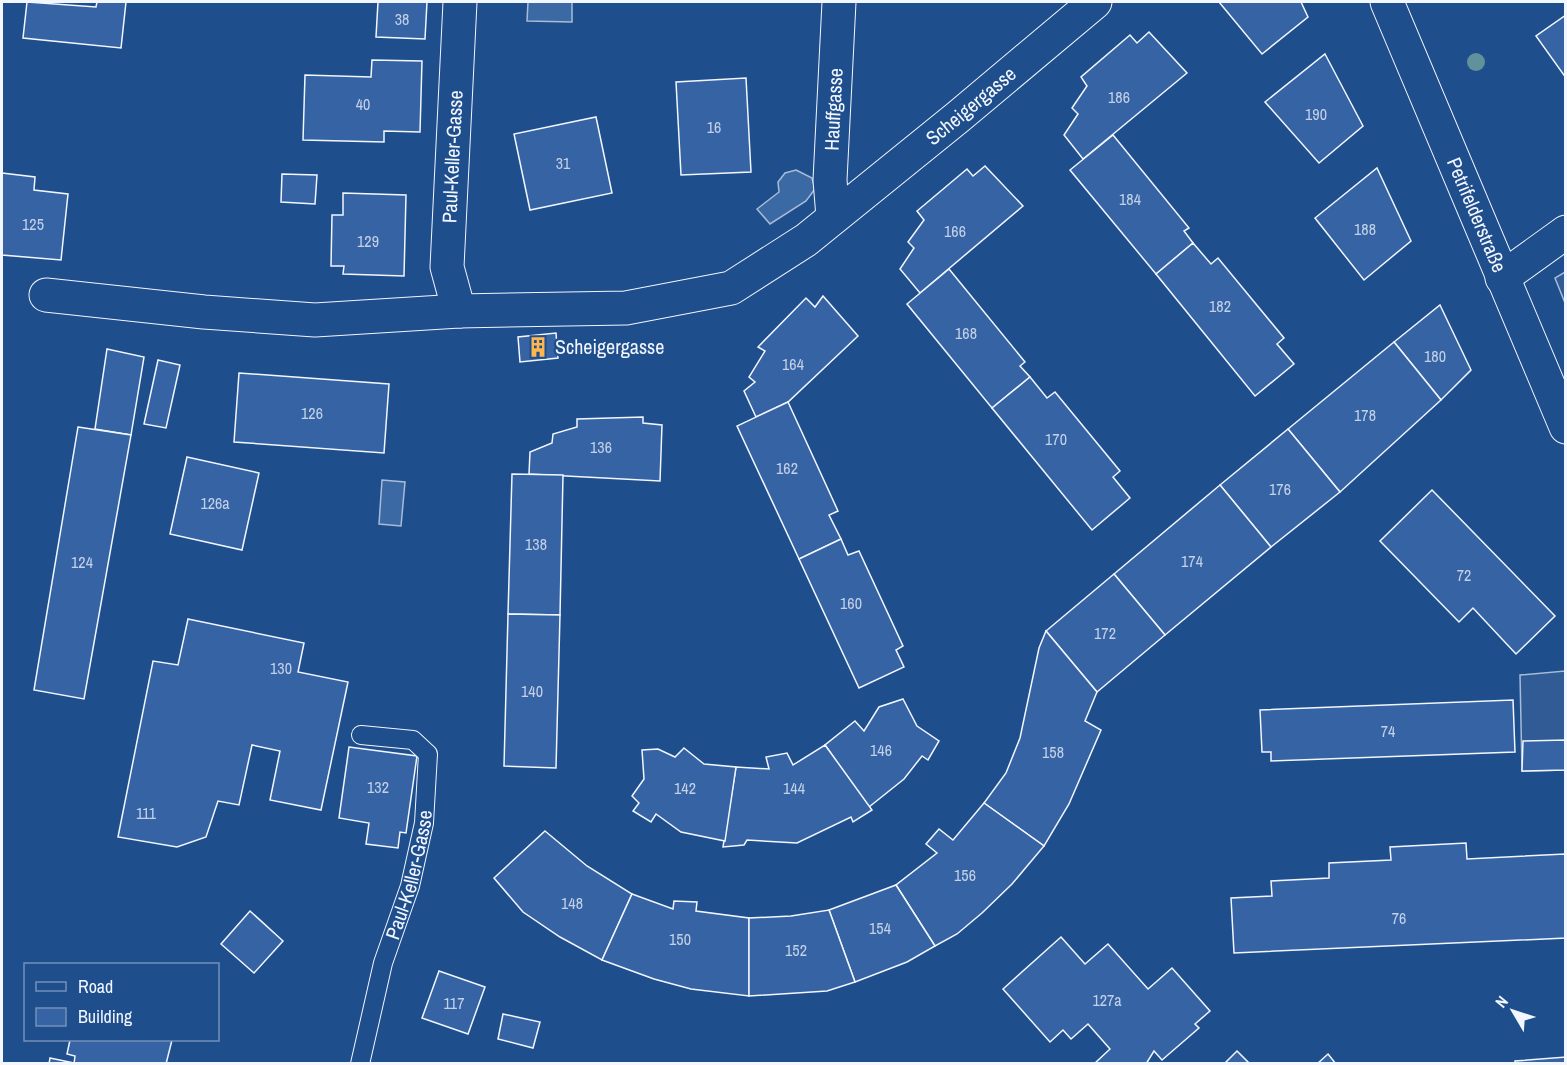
<svg xmlns="http://www.w3.org/2000/svg" width="1567" height="1065" viewBox="0 0 1567 1065" font-family="'Archivo Narrow',sans-serif">
  <rect width="100%" height="100%" fill="#1f4e8c"/>
  <g fill="#305b95" stroke="#a8bbd7" stroke-width="1.5">
    <path d="M 1565,272 L 1565,303 L 1555,278 Z"/>
    <path d="M 1565,671 L 1565,770 L 1522,771 L 1520,675 Z"/>
  </g>
  <g fill="#3b69a3" stroke="#a8bbd7" stroke-width="1.5">
    <path d="M 528,2 L 572,2 L 572,22 L 527,21 Z"/>
    <path d="M 796,170 L 812,178 L 815,189 L 806,201 L 770,224 L 757,209 L 779,192 L 778,182 L 785,173 Z"/>
    <path d="M 382,480 L 405,482 L 401,526 L 379,524 Z"/>
  </g>
  <g fill="#3563a3" stroke="#f2f6ff" stroke-width="1.5">
    <path d="M 27,2 L 96,7 L 97,2 L 126,2 L 121,48 L 23,38 Z"/>
    <path d="M 378,2 L 427,2 L 425,39 L 376,37 Z"/>
    <path d="M 1219,2 L 1301,2 L 1308,17 L 1262,54 Z"/>
    <path d="M 1566,15 L 1566,78 L 1536,36 Z"/>
    <path d="M 1149,32 L 1187,73 L 1083,159 L 1064,135 L 1078,114 L 1072,108 L 1087,86 L 1081,77 L 1130,35 L 1137,43 Z"/>
    <path d="M 1325,54 L 1363,126 L 1319,163 L 1265,102 Z"/>
    <path d="M 372,60 L 422,61 L 420,132 L 384,131 L 384,142 L 303,140 L 305,75 L 371,77 Z"/>
    <path d="M 746,78 L 751,172 L 681,175 L 676,82 Z"/>
    <path d="M 596,117 L 612,193 L 530,210 L 514,134 Z"/>
    <path d="M 1113,135 L 1189,228 L 1184,231 L 1193,243 L 1156,274 L 1070,170 Z"/>
    <path d="M 985,166 L 1023,206 L 920,293 L 900,269 L 914,248 L 908,242 L 924,220 L 917,211 L 967,169 L 973,176 Z"/>
    <path d="M 1377,168 L 1411,241 L 1364,280 L 1315,218 Z"/>
    <path d="M 2,173 L 35,177 L 34,190 L 68,194 L 61,260 L 2,255 Z"/>
    <path d="M 282,174 L 317,175 L 315,204 L 281,202 Z"/>
    <path d="M 343,193 L 406,195 L 404,276 L 343,274 L 344,266 L 331,266 L 332,215 L 343,215 Z"/>
    <path d="M 1193,243 L 1211,264 L 1218,258 L 1284,338 L 1277,344 L 1294,364 L 1255,396 L 1156,274 Z"/>
    <path d="M 949,269 L 1025,362 L 1020,366 L 1030,377 L 992,408 L 907,304 Z"/>
    <path d="M 823,296 L 858,336 L 788,402 L 756,417 L 744,391 L 755,382 L 749,377 L 765,351 L 758,347 L 806,298 L 815,307 Z"/>
    <path d="M 1440,305 L 1471,370 L 1441,400 L 1394,342 Z"/>
    <path d="M 556,333 L 558,358 L 520,362 L 518,337 Z"/>
    <path d="M 1394,342 L 1441,400 L 1340,492 L 1288,429 Z"/>
    <path d="M 107,349 L 144,357 L 131,435 L 95,429 Z"/>
    <path d="M 158,360 L 180,365 L 166,428 L 144,424 Z"/>
    <path d="M 239,373 L 389,384 L 384,453 L 234,442 Z"/>
    <path d="M 1030,377 L 1047,398 L 1055,392 L 1120,471 L 1113,477 L 1130,498 L 1092,530 L 992,408 Z"/>
    <path d="M 788,402 L 838,511 L 829,515 L 841,539 L 799,559 L 737,426 Z"/>
    <path d="M 643,417 L 643,423 L 662,425 L 660,481 L 529,474 L 530,452 L 552,443 L 553,434 L 577,427 L 577,419 Z"/>
    <path d="M 78,427 L 131,435 L 84,699 L 34,690 Z"/>
    <path d="M 1288,429 L 1340,492 L 1271,547 L 1220,485 Z"/>
    <path d="M 187,457 L 259,473 L 242,550 L 170,534 Z"/>
    <path d="M 512,474 L 563,475 L 560,615 L 508,614 Z"/>
    <path d="M 1220,485 L 1271,547 L 1165,635 L 1114,574 Z"/>
    <path d="M 1432,490 L 1555,616 L 1516,654 L 1473,608 L 1459,622 L 1380,541 Z"/>
    <path d="M 841,539 L 848,555 L 859,551 L 903,646 L 896,650 L 904,667 L 859,688 L 799,559 Z"/>
    <path d="M 1114,574 L 1165,635 L 1097,692 L 1046,631 Z"/>
    <path d="M 508,614 L 560,615 L 556,768 L 504,766 Z"/>
    <path d="M 188,619 L 304,643 L 298,672 L 348,682 L 321,810 L 270,800 L 280,751 L 252,745 L 239,805 L 218,801 L 206,837 L 177,847 L 118,837 L 153,661 L 178,665 Z"/>
    <path d="M 1046,631 L 1097,692 L 1085,721 L 1101,730 L 1069,804 L 1044,846 L 984,803 L 1006,773 L 1020,738 L 1039,648 Z"/>
    <path d="M 903,699 L 917,726 L 939,741 L 928,760 L 922,756 L 904,779 L 869,807 L 825,745 L 855,721 L 864,731 L 879,707 Z"/>
    <path d="M 1513,700 L 1515,752 L 1271,761 L 1271,752 L 1262,752 L 1260,710 Z"/>
    <path d="M 1566,740 L 1566,770 L 1522,771 L 1523,741 Z"/>
    <path d="M 825,745 L 872,810 L 853,822 L 851,817 L 797,843 L 747,840 L 744,845 L 723,847 L 736,767 L 769,769 L 766,757 L 787,753 L 793,765 Z"/>
    <path d="M 349,747 L 417,756 L 406,833 L 400,832 L 398,848 L 366,844 L 369,823 L 339,818 Z"/>
    <path d="M 684,748 L 704,764 L 736,767 L 725,841 L 681,832 L 656,814 L 651,822 L 633,811 L 639,803 L 632,796 L 644,779 L 642,750 L 658,749 L 675,757 Z"/>
    <path d="M 984,803 L 1044,846 L 1012,884 L 982,913 L 957,934 L 935,946 L 896,885 L 937,853 L 926,844 L 939,829 L 953,840 Z"/>
    <path d="M 545,831 L 587,866 L 632,894 L 602,960 L 560,937 L 523,912 L 494,878 Z"/>
    <path d="M 1466,843 L 1467,859 L 1565,854 L 1566,938 L 1234,953 L 1231,898 L 1272,896 L 1271,881 L 1329,878 L 1329,863 L 1391,860 L 1390,847 Z"/>
    <path d="M 896,885 L 935,946 L 907,962 L 855,982 L 829,910 Z"/>
    <path d="M 632,894 L 673,909 L 674,901 L 697,902 L 696,911 L 749,918 L 749,996 L 691,989 L 654,979 L 602,960 Z"/>
    <path d="M 829,910 L 855,982 L 827,991 L 749,996 L 749,918 L 791,916 Z"/>
    <path d="M 250,911 L 283,941 L 254,973 L 221,944 Z"/>
    <path d="M 1061,937 L 1085,964 L 1108,944 L 1148,989 L 1172,968 L 1210,1011 L 1195,1024 L 1199,1028 L 1162,1060 L 1154,1051 L 1146,1064 L 1094,1064 L 1110,1049 L 1088,1024 L 1071,1039 L 1063,1030 L 1050,1042 L 1003,989 Z"/>
    <path d="M 439,971 L 485,987 L 468,1034 L 422,1018 Z"/>
    <path d="M 503,1014 L 540,1022 L 533,1048 L 498,1039 Z"/>
    <path d="M 70,1040 L 172,1040 L 166,1064 L 74,1064 L 75,1056 L 67,1054 Z"/>
    <path d="M 1237,1051 L 1250,1064 L 1224,1064 Z"/>
    <path d="M 1328,1054 L 1336,1064 L 1317,1064 Z"/>
    <path d="M 1566,1057 L 1566,1064 L 1515,1064 L 1515,1061 Z"/>
    <path d="M 50,1058 L 74,1063 L 49,1064 Z"/>
  </g>
  <g fill="none" stroke-linecap="round" stroke-linejoin="round">
    <g stroke="#f2f6ff" stroke-width="20">
      <g id="lane">
        <path id="s1" d="M 360,1064 L 383,963 L 410,886 L 424,823 L 428,754 L 413,740 L 361,735"/>
      </g>
    </g>
    <g stroke="#f2f6ff" stroke-width="35">
      <g id="street">
        <path id="s2" d="M 833,217 L 830,180 L 839,2"/>
        <path d="M 1502,278 L 1566,232"/>
        <path id="s3" d="M 46,295 L 204,312 L 315,320 L 459,311 L 626,308 L 731,288 L 806,240 L 958,117 L 1095,2"/>
        <path id="s4" d="M 459,311 L 447,267 L 460,2"/>
      </g>
    </g>
    <g stroke="#f2f6ff" stroke-width="35">
      <g id="secondary">
        <path id="s5" d="M 1387,2 L 1566,427"/>
      </g>
    </g>
    <use href="#lane" stroke="#1f4e8c" stroke-width="18"/>
    <use href="#street" stroke="#1f4e8c" stroke-width="33"/>
    <use href="#secondary" stroke="#1f4e8c" stroke-width="33"/>
  </g>
  <circle fill="#61919a" cx="1476" cy="62" r="9"/>
  <defs>
    <g id="building-bare" transform="scale(1.62)"><path d="M-4-6H4V6H1V3H-1V6H-4ZM-2.5-4.3h1.7v1.8h-1.7ZM.8-4.3h1.7v1.8H.8ZM-2.5-1h1.7V.8h-1.7ZM.8-1h1.7V.8H.8Z" fill="#ffb74d" stroke="#1f4e8c" stroke-width="2.5" paint-order="stroke"/></g>
  </defs>
  <g fill-rule="evenodd">
    <use href="#building-bare" x="538" y="347"/>
  </g>
  <g text-anchor="middle" stroke-width="4.5" stroke-linejoin="round" paint-order="stroke">
    <g font-size="16" fill="#c3d1e8">
      <text x="402" y="25">38</text>
      <text x="1119" y="103">186</text>
      <text x="363" y="110">40</text>
      <text x="1316" y="120">190</text>
      <text x="714" y="133">16</text>
      <text x="563" y="169">31</text>
      <text x="1130" y="205">184</text>
      <text x="33" y="230">125</text>
      <text x="1365" y="235">188</text>
      <text x="955" y="237">166</text>
      <text x="368" y="247">129</text>
      <text x="1220" y="312">182</text>
      <text x="966" y="339">168</text>
      <text x="1435" y="362">180</text>
      <text x="793" y="370">164</text>
      <text x="312" y="419">126</text>
      <text x="1365" y="421">178</text>
      <text x="1056" y="445">170</text>
      <text x="601" y="453">136</text>
      <text x="787" y="474">162</text>
      <text x="1280" y="495">176</text>
      <text x="215" y="509">126a</text>
      <text x="536" y="550">138</text>
      <text x="1192" y="567">174</text>
      <text x="82" y="568">124</text>
      <text x="1464" y="581">72</text>
      <text x="851" y="609">160</text>
      <text x="1105" y="639">172</text>
      <text x="281" y="674">130</text>
      <text x="532" y="697">140</text>
      <text x="1388" y="737">74</text>
      <text x="881" y="756">146</text>
      <text x="1053" y="758">158</text>
      <text x="378" y="793">132</text>
      <text x="685" y="794">142</text>
      <text x="794" y="794">144</text>
      <text x="146" y="819">111</text>
      <text x="965" y="881">156</text>
      <text x="572" y="909">148</text>
      <text x="1399" y="924">76</text>
      <text x="880" y="934">154</text>
      <text x="680" y="945">150</text>
      <text x="796" y="956">152</text>
      <text x="1107" y="1006">127a</text>
      <text x="454" y="1009">117</text>
    </g>
    <g font-size="20" fill="#f2f6ff" stroke="#1f4e8c">
      <text dy="7" stroke="none"><textPath href="#s3" startOffset="990">Scheigergasse</textPath></text>
      <text dy="7" stroke="none"><textPath href="#s2" startOffset="108">Hauffgasse</textPath></text>
      <text dy="7" stroke="none"><textPath href="#s4" startOffset="156">Paul-Keller-Gasse</textPath></text>
      <text dy="7" stroke="none"><textPath href="#s5" startOffset="231">Petrifelderstraße</textPath></text>
      <text dy="7" stroke="none"><textPath href="#s1" startOffset="196">Paul-Keller-Gasse</textPath></text>
    </g>
    <g font-size="20" fill="#f2f6ff" stroke="#1f4e8c" text-anchor="start">
      <text x="555" y="354">Scheigergasse</text>
    </g>
  </g>
  <rect width="1567" height="1065" fill="none" stroke="#f2f6ff" stroke-width="6"/>
  <rect x="24" y="963" width="195" height="78" fill="#1f4e8c" stroke="#7391ba" stroke-width="1.5"/>
  <rect x="36" y="982" width="30" height="9" fill="#1f4e8c" stroke="#7391ba" stroke-width="1.5"/>
  <text x="78" y="993" font-size="18" fill="#f2f6ff">Road</text>
  <rect x="36" y="1008" width="30" height="18" fill="#3563a3" stroke="#7391ba" stroke-width="1.5"/>
  <text x="78" y="1023" font-size="18" fill="#f2f6ff">Building</text>
  <g transform="translate(1513 1011) rotate(309)" stroke="#1f4e8c" stroke-width="4.5" paint-order="stroke">
  <path d="M0-4.5L10 22L0 15L-10 22Z" fill="#f2f6ff"/>
  <text y="-9" font-size="16" font-weight="bold" text-anchor="middle" fill="#f2f6ff">N</text>
  </g>
</svg>
